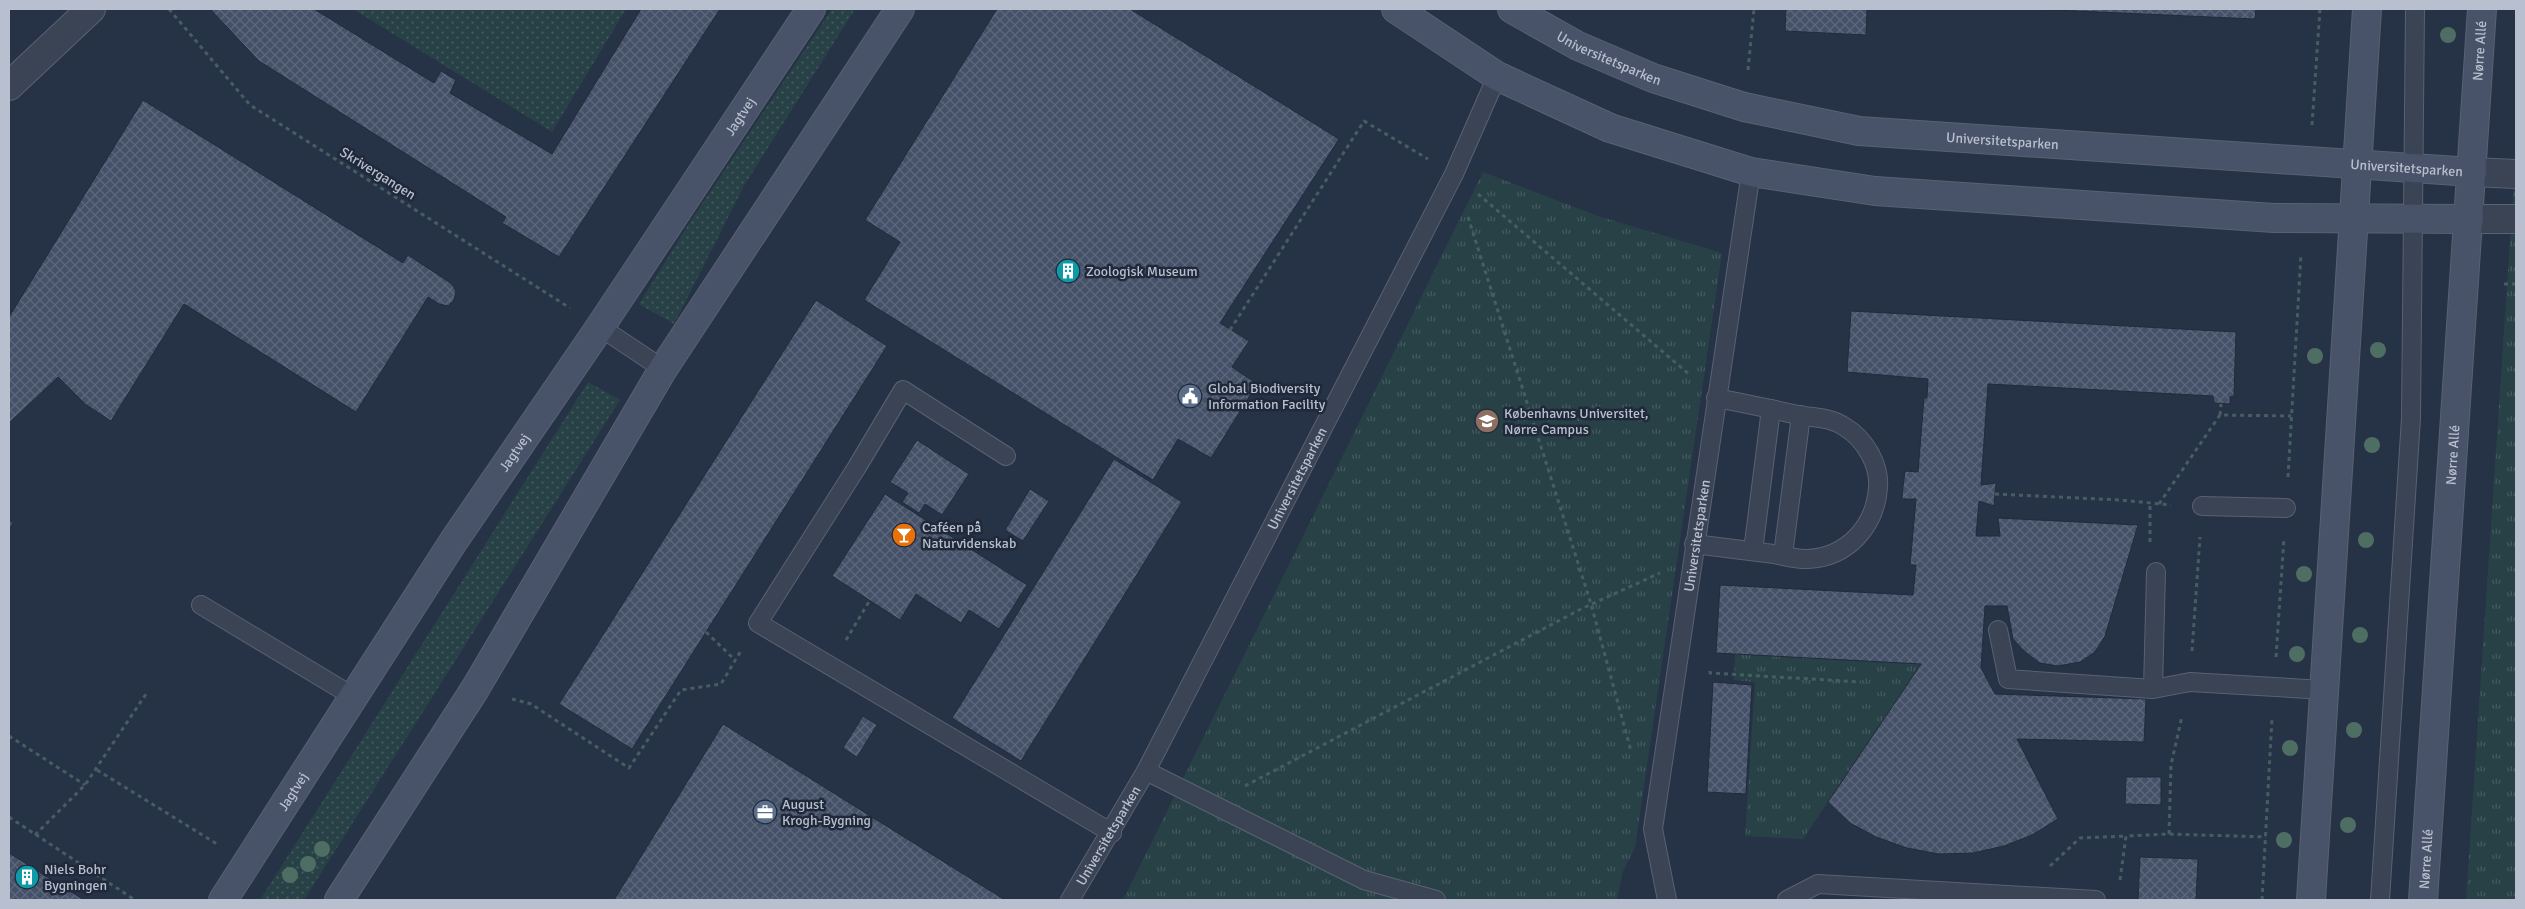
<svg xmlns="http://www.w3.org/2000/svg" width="2525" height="909" viewBox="0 0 2525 909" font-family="Signika,sans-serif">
  <defs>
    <pattern id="grass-dots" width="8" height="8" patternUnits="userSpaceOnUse" patternTransform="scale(1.25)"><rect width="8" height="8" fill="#284146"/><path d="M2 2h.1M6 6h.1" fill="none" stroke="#455b60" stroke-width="1.8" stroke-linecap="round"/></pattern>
    <pattern id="park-tufts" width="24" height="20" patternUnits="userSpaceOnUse" patternTransform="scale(1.25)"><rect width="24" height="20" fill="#284146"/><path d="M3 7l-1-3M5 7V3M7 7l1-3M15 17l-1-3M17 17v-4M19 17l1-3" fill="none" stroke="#455b60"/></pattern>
    <pattern id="building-cross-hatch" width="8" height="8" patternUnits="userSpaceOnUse" patternTransform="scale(1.25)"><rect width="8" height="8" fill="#455168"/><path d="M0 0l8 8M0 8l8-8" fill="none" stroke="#5e687c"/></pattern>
  </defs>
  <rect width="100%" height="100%" fill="#263245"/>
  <g fill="url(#grass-dots)">
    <path d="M 353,9 L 626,9 L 552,132 Z"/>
    <path d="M 832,9 L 855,9 L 744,186 L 674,324 L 639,304 L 690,222 Z"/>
    <path d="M 588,382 L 620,400 L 304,900 L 260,900 Z"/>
  </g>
  <g fill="url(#park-tufts)">
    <path d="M 2516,150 L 2516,900 L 2466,900 Z"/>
    <path d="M 1483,172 L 1598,216 L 1722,253 L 1635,848 L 1623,871 L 1617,900 L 1123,900 Z"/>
    <path d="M 1735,654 L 1921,664 L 1803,839 L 1745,836 L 1755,682 L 1734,680 Z"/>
  </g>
  <g fill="url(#building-cross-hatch)" stroke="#212b3c">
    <path d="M 210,9 L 314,9 L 434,83 L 441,71 L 456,80 L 450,93 L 552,154 L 641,9 L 720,9 L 559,257 L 502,223 L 506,217 L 259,61 Z"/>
    <path d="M 997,9 L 1130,9 L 1339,139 L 1220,323 L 1249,341 L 1232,367 L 1257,384 L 1211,458 L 1178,439 L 1153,480 L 864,300 L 900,242 L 865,220 Z"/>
    <path d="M 1786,9 L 1867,9 L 1866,35 L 1785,31 Z"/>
    <path d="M 2032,9 L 2256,9 L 2255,19 Z"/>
    <path d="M 143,100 L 403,263 L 408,255 L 452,284 L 456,291 L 454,300 L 448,306 L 439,304 L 428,297 L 356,412 L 184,304 L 111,421 L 85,404 L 58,377 L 9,423 L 9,317 Z"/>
    <path d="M 816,300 L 887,346 L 632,749 L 559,704 Z"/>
    <path d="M 1851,311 L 2236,332 L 2234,396 L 2230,397 L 2230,404 L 2214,403 L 2213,396 L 1988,384 L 1981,485 L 1996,483 L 1995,494 L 1994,506 L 1979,501 L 1976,536 L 2000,536 L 1998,518 L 2138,525 L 2105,636 L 2095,652 L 2080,662 L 2058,666 L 2040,663 L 2024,651 L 2013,639 L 2007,606 L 1985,606 L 1981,668 L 1995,694 L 2146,699 L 2144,742 L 2017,739 L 2058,819 L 2032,835 L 2004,846 L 1973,853 L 1939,854 L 1907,848 L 1876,837 L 1850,823 L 1828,802 L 1921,664 L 1716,653 L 1720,585 L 1913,595 L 1916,565 L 1910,565 L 1916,499 L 1902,499 L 1903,487 L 1905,471 L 1918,472 L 1924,398 L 1927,398 L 1928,379 L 1847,372 Z"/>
    <path d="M 917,440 L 969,474 L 942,515 L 925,504 L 919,513 L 902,502 L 908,493 L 890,482 Z"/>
    <path d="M 1114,459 L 1182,502 L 1021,761 L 952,718 Z"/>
    <path d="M 1030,489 L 1049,501 L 1023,541 L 1005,530 Z"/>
    <path d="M 885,494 L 1027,585 L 999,629 L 969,610 L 961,623 L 916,594 L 900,620 L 832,576 Z"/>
    <path d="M 9,520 L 13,523 L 9,530 Z"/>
    <path d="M 1713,682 L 1752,685 L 1746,794 L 1707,792 Z"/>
    <path d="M 863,716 L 877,725 L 857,757 L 843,748 Z"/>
    <path d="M 723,724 L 1005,900 L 614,900 Z"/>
    <path d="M 2126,777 L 2161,777 L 2161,805 L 2125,804 Z"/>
    <path d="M 9,853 L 84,900 L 9,900 Z"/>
    <path d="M 2140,857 L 2198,859 L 2196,900 L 2138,900 Z"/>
  </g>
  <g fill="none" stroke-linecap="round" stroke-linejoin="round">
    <g stroke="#596272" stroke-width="20">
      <g id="lane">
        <path d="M 600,327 L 663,369"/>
        <path d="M 1006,456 L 903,390 L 857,467 L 758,623 L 1112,833"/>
        <path d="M 2202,506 L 2286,508"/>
        <path d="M 1694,544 C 1718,547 1742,550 1766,553 C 1779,554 1795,560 1808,559 C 1848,557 1875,526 1878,488 C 1880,465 1865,439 1845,427 C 1830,417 1815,418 1798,415 C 1771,409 1743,403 1716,398"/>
        <path d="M 1753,551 L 1771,409"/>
        <path d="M 1783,555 L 1801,415"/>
        <path d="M 201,605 L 354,697"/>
        <path d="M 1998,630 L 2008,679 L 2153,689 L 2190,682 L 2324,690"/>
        <path d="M 2153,689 L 2156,572"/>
        <path d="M 1146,771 L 1364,880 L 1436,900"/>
        <path id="s1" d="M 1070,900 L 1146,771 L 1454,174 L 1497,76"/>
        <path id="s2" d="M 1667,900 L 1653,829 L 1751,172"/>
        <path d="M 1787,900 L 1818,884 L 2096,900"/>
        <path d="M 2380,900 L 2411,418 L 2415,9"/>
      </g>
    </g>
    <g stroke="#596272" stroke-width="30">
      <g id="street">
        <path d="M 9,86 L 91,9"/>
        <path d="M 2472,172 L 2516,174"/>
        <path d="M 2469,219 L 2516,219"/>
      </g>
    </g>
    <g stroke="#596272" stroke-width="30">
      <g id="secondary">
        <path d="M 1396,9 L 1497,76 L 1610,128 L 1751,172 L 1875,191 L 2230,215 L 2274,218 L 2469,219"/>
        <path id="s3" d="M 1512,9 L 1578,46 L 1653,78 L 1744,107 L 1859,131 L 2472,172"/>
        <path id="s4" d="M 223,900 L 453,542 L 600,327 L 811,9"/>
        <path d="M 339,900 L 475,689 L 663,369 L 900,9"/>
        <path d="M 2311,900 L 2367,9"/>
        <path id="s5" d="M 2423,900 L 2482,9"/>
      </g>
    </g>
    <g stroke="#465e62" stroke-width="3" stroke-dasharray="4 4" stroke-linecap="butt">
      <path d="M 169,9 L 250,105 L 570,308"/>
      <path d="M 1748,70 L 1754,9"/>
      <path d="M 2312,125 L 2320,9"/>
      <path d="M 1478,194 L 1690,375"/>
      <path d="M 1468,217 L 1591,604 L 1631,751"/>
      <path d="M 2504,284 L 2516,284"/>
      <path d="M 1230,330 L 1364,121 L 1428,159"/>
      <path d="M 2220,415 L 2221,404"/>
      <path d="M 2288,477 L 2301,254"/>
      <path d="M 1995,494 L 2120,500 L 2171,505"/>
      <path d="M 2159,504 L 2220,415 L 2291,416"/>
      <path d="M 2150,542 L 2150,503"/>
      <path d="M 706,632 L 735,660"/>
      <path d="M 846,640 L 870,600"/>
      <path d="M 2192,651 L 2200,537"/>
      <path d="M 2276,657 L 2284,538"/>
      <path d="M 1710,671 L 1710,673 L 1861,682"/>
      <path d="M 512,699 L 531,704 L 629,768 L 681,690 L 721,684 L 742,649"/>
      <path d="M 9,736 L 85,785"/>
      <path d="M 97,770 L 217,844"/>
      <path d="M 1245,786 L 1581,609 L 1660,573"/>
      <path d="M 9,817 L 135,900"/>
      <path d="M 2169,834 L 2171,765 L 2182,716"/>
      <path d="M 35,835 L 85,785 L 146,694"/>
      <path d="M 2050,866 L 2080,838 L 2126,836"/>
      <path d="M 2120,880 L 2126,836 L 2169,834 L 2266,837"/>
      <path d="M 2262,900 L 2272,718"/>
    </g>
    <use href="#lane" stroke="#3b4455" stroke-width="18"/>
    <use href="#street" stroke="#3b4455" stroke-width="28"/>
    <use href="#secondary" stroke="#485268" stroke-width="28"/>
  </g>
  <g fill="#4e6e63">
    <circle cx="2448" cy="35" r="8"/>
    <circle cx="2378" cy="350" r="8"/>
    <circle cx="2315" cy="356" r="8"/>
    <circle cx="2372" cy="445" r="8"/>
    <circle cx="2366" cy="540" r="8"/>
    <circle cx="2304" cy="574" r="8"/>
    <circle cx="2360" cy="635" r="8"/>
    <circle cx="2297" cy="654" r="8"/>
    <circle cx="2354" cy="730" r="8"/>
    <circle cx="2290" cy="748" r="8"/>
    <circle cx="2348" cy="825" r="8"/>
    <circle cx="2284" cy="840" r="8"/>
    <circle cx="322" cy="849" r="8"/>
    <circle cx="308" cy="864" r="8"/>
    <circle cx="290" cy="875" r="8"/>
  </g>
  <defs>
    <g id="building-disc" transform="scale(1.25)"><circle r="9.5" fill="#0f9aa8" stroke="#1f293a"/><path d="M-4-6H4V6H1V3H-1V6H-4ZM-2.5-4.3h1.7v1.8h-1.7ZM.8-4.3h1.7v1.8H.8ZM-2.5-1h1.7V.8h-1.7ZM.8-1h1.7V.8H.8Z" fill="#fff"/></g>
    <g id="civic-disc" transform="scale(1.25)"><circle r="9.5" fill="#5c6f8a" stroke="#1f293a"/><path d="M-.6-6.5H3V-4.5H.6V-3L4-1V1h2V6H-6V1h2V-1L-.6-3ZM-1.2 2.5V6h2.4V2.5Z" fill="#fff"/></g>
    <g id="university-disc" transform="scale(1.25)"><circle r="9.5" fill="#8d6e63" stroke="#1f293a"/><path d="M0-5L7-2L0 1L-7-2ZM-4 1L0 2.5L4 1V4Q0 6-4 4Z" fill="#fff"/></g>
    <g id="bar-disc" transform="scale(1.25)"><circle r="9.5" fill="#e8710a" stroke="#1f293a"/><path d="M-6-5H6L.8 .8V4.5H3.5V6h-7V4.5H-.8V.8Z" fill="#fff"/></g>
    <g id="office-disc" transform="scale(1.25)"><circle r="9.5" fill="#5c6f8a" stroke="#1f293a"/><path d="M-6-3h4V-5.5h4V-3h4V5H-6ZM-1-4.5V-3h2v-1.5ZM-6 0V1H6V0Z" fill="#fff"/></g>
  </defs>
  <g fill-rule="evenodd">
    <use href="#building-disc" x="1068" y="271"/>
    <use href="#civic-disc" x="1190" y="396"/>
    <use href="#university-disc" x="1487" y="421"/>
    <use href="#bar-disc" x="904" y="535"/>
    <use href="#office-disc" x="765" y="812"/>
    <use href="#building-disc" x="27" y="877"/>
  </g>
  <g text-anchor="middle" stroke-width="5" stroke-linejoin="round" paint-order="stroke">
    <g font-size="14" fill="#b8bfce" stroke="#1f293a">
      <text dy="5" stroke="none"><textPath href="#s5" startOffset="851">Nørre Allé</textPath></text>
      <text dy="5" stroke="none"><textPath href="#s3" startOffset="109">Universitetsparken</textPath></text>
      <text dy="5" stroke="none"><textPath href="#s4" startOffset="939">Jagtvej</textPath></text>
      <text dy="5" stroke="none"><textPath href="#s3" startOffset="514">Universitetsparken</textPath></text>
      <text dy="5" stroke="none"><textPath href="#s3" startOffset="919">Universitetsparken</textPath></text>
      <text transform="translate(378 173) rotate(32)" y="5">Skrivergangen</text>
      <text dy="5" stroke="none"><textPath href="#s4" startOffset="534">Jagtvej</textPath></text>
      <text dy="5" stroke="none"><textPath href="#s5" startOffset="446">Nørre Allé</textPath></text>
      <text dy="5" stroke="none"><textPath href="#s1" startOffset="479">Universitetsparken</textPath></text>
      <text dy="5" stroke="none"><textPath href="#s2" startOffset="369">Universitetsparken</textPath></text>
      <text dy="5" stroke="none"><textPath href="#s4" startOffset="129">Jagtvej</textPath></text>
      <text dy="5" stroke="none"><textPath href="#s1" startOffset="75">Universitetsparken</textPath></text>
      <text dy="5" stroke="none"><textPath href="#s5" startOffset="41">Nørre Allé</textPath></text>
    </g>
    <g font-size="14" fill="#b8bfce" stroke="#1f293a" text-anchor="start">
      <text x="1086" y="276">Zoologisk Museum</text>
      <text x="1208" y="393">Global Biodiversity<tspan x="1208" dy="16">Information Facility</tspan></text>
      <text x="1504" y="418">Københavns Universitet,<tspan x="1504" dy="16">Nørre Campus</tspan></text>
      <text x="922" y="532">Caféen på<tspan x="922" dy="16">Naturvidenskab</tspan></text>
      <text x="782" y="809">August<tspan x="782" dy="16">Krogh-Bygning</tspan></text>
      <text x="44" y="874">Niels Bohr<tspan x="44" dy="16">Bygningen</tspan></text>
    </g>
  </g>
  <rect width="2525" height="909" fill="none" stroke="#b8bfce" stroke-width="20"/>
</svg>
